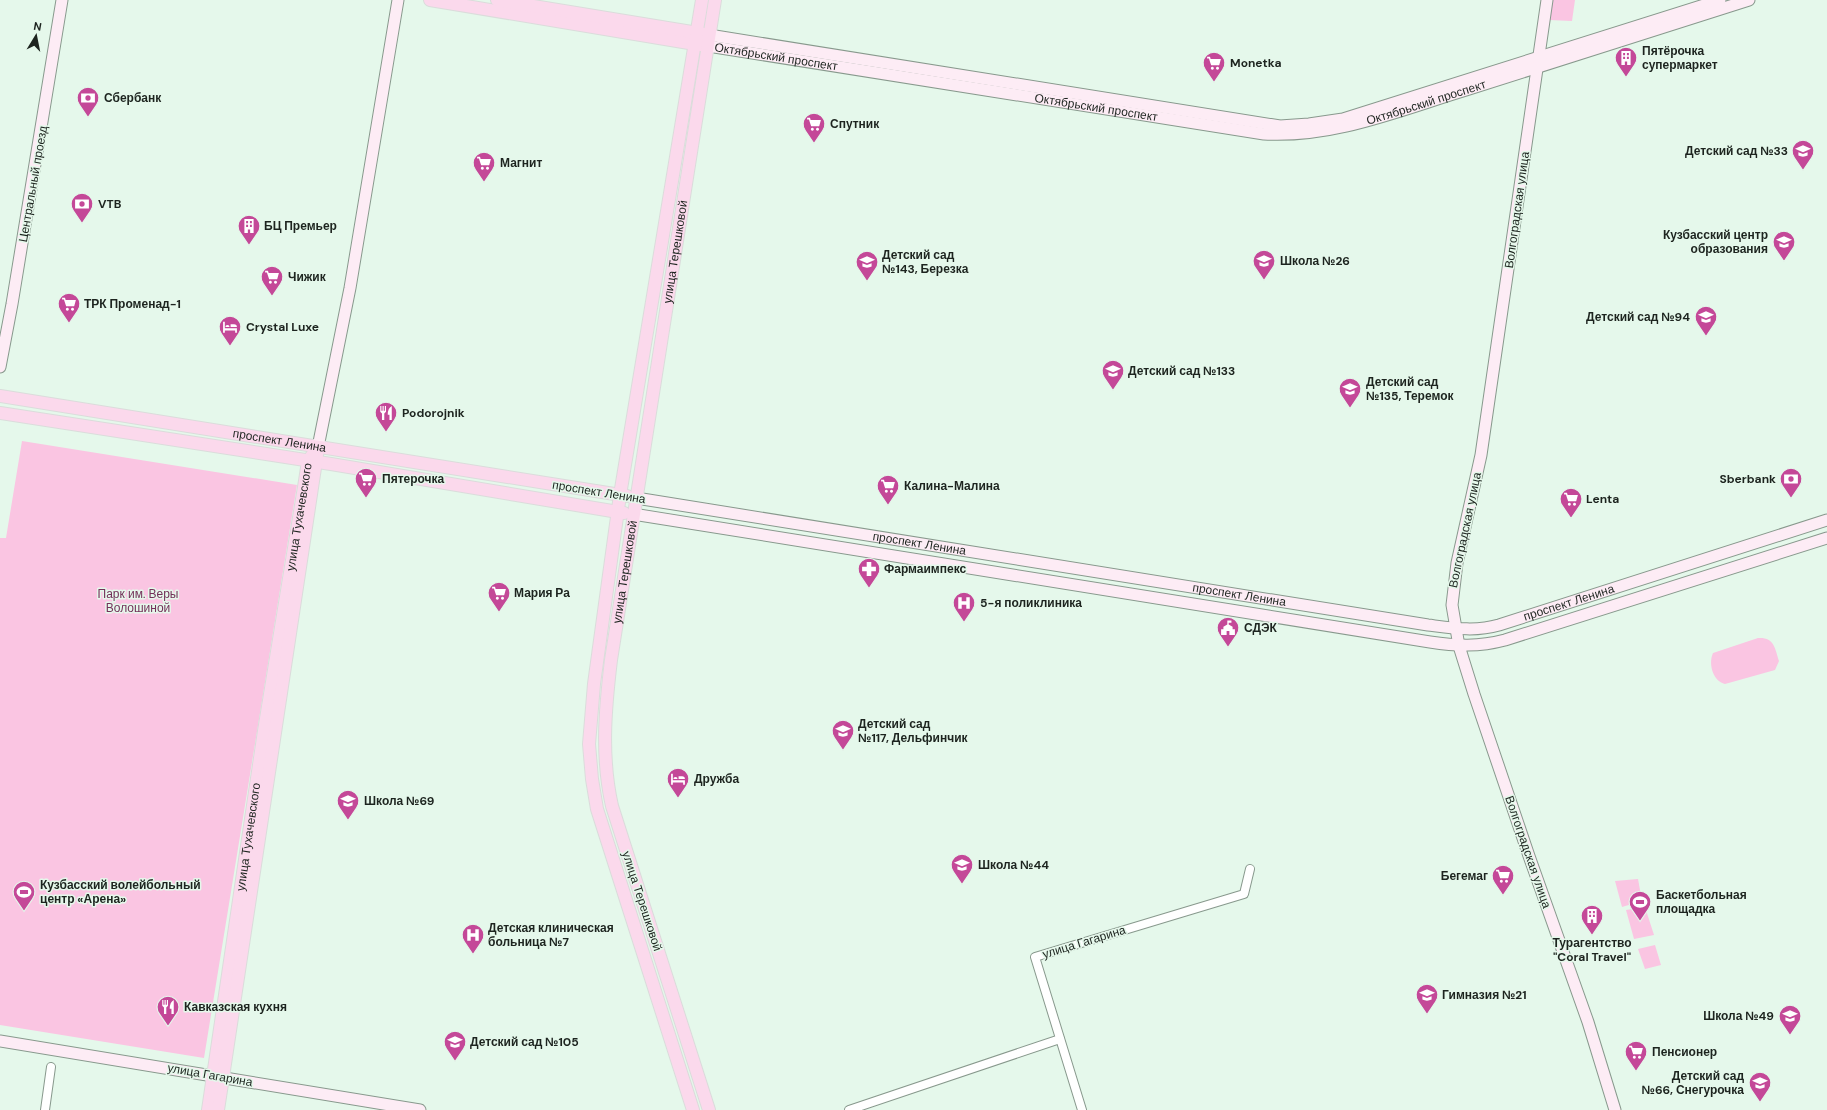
<svg xmlns="http://www.w3.org/2000/svg" width="1827" height="1110" viewBox="0 0 1827 1110" font-family="'DM Sans',sans-serif">
  <rect width="100%" height="100%" fill="#e5f8eb"/>
  <g fill="#fac5e2">
    <path d="M 1551,0 L 1575,0 L 1572,21 L 1549,20 Z"/>
    <path d="M 22,441 L 297,485 L 204,1058 L 0,1025 L 0,538 L 6,538 Z"/>
    <path d="M 1758,638 C 1774,637 1775,648 1779,661 L 1775,670 L 1725,684 C 1713,681 1708,664 1713,653 Z"/>
    <path d="M 1638,879 L 1642,901 L 1622,907 L 1615,881 Z"/>
    <path d="M 1645,907 L 1654,935 L 1634,939 L 1626,910 Z"/>
    <path d="M 1655,945 L 1661,965 L 1645,969 L 1638,949 Z"/>
  </g>
  <g fill="none" stroke-linecap="round" stroke-linejoin="round">
    <g stroke="#88998d" stroke-width="10">
      <g id="street">
        <path d="M 45,1110 L 51,1067"/>
        <path d="M 849,1110 L 1060,1039"/>
        <path d="M 1082,1110 L 1035,957 L 1244,894 L 1250,869"/>
      </g>
    </g>
    <g stroke="#88998d" stroke-width="13">
      <g id="secondary">
        <path d="M 1547,0 L 1481,455 L 1457,563 L 1452,605 L 1459,646 L 1474,694 L 1529,856 L 1588,1022 L 1615,1110"/>
        <path d="M 709,35 L 1280,126 L 1309,124 L 1343,119 L 1720,0"/>
        <path id="s1" d="M 708,46 L 1264,134 C 1334,138 1400,110 1466,90 C 1561,60 1654,30 1749,0"/>
        <path d="M 0,367 L 12,304 L 62,0"/>
        <path d="M 318,447 L 350,288 L 398,0"/>
        <path id="s2" d="M 636,498 L 1428,625 C 1452,628 1475,632 1499,625 L 1827,520"/>
        <path d="M 633,514 L 1430,642 C 1456,646 1479,647 1505,640 L 1827,538"/>
        <path d="M 0,1041 L 420,1110"/>
      </g>
    </g>
    <g stroke="#dbdcdb" stroke-width="14">
      <g id="primary">
        <path d="M 430,0 L 701,45"/>
        <path d="M 497,0 L 704,34"/>
        <path id="s3" d="M 0,396 L 627,496"/>
        <path d="M 0,413 L 331,464 L 624,513"/>
        <path id="s4" d="M 208,1110 L 264,731 L 305,481 L 308,461 L 318,447"/>
        <path d="M 218,1110 L 318,448"/>
        <path d="M 693,1110 L 597,809 L 592,779 L 589,744 L 594,684 L 620,495 L 702,0"/>
        <path id="s5" d="M 709,1110 L 612,806 C 601,757 605,710 611,660 L 715,0"/>
      </g>
    </g>
    <use href="#street" stroke="#fff" stroke-width="8"/>
    <use href="#secondary" stroke="#fdecf5" stroke-width="11"/>
    <use href="#primary" stroke="#fbd9ec" stroke-width="12"/>
  </g>
  <defs>
    <g id="building-pin" transform="scale(1.15)"><path d="M0 17L-7.5 6A9.5 9.5 0 1 1 7.5 6Z" fill="#c44898" stroke="#e5f8eb"/><path d="M-4-6H4V6H1V3H-1V6H-4ZM-2.5-4.3h1.7v1.8h-1.7ZM.8-4.3h1.7v1.8H.8ZM-2.5-1h1.7V.8h-1.7ZM.8-1h1.7V.8H.8Z" fill="#fff"/></g>
    <g id="supermarket-pin" transform="scale(1.15)"><path d="M0 17L-7.5 6A9.5 9.5 0 1 1 7.5 6Z" fill="#c44898" stroke="#e5f8eb"/><path d="M-6-5.5h2.5l.6 2H6L4.5 2H-2.5L-4.4-4H-6ZM-1.5 3.2a1.3 1.3 0 1 0 .1 0ZM3 3.2a1.3 1.3 0 1 0 .1 0Z" fill="#fff"/></g>
    <g id="bank-pin" transform="scale(1.15)"><path d="M0 17L-7.5 6A9.5 9.5 0 1 1 7.5 6Z" fill="#c44898" stroke="#e5f8eb"/><path d="M-6-4H6V4H-6ZM0-2.3a2.3 2.3 0 1 0 0 4.6a2.3 2.3 0 1 0 0-4.6Z" fill="#fff"/></g>
    <g id="school-pin" transform="scale(1.15)"><path d="M0 17L-7.5 6A9.5 9.5 0 1 1 7.5 6Z" fill="#c44898" stroke="#e5f8eb"/><path d="M0-5L7-2L0 1L-7-2ZM-4 1L0 2.5L4 1V4Q0 6-4 4Z" fill="#fff"/></g>
    <g id="hotel-pin" transform="scale(1.15)"><path d="M0 17L-7.5 6A9.5 9.5 0 1 1 7.5 6Z" fill="#c44898" stroke="#e5f8eb"/><path d="M-6-4.5h1.5V1H6V5H4.5V3h-9V5H-6ZM-4 0a1.8 1.8 0 1 1 3.6 0ZM.5 0V-2.5h3Q6-2.5 6 0Z" fill="#fff"/></g>
    <g id="restaurant-pin" transform="scale(1.15)"><path d="M0 17L-7.5 6A9.5 9.5 0 1 1 7.5 6Z" fill="#c44898" stroke="#e5f8eb"/><path d="M-5-6h1v4h1v-4h1v4h1v-4h1v5L-1.5 .5V6h-2V.5L-5-1ZM5-6V6H3V1.5H1.5Q1.5-4 5-6Z" fill="#fff"/></g>
    <g id="pharmacy-pin" transform="scale(1.15)"><path d="M0 17L-7.5 6A9.5 9.5 0 1 1 7.5 6Z" fill="#c44898" stroke="#e5f8eb"/><path d="M-2-6h4v4h4v4h-4v4h-4v-4h-4v-4h4Z" fill="#fff"/></g>
    <g id="hospital-pin" transform="scale(1.15)"><path d="M0 17L-7.5 6A9.5 9.5 0 1 1 7.5 6Z" fill="#c44898" stroke="#e5f8eb"/><path d="M-5-5h3v3.5h4V-5h3V5h-3V1.5h-4V5h-3Z" fill="#fff"/></g>
    <g id="civic-pin" transform="scale(1.15)"><path d="M0 17L-7.5 6A9.5 9.5 0 1 1 7.5 6Z" fill="#c44898" stroke="#e5f8eb"/><path d="M-.6-6.5H3V-4.5H.6V-3L4-1V1h2V6H-6V1h2V-1L-.6-3ZM-1.2 2.5V6h2.4V2.5Z" fill="#fff"/></g>
    <g id="stadium-pin" transform="scale(1.15)"><path d="M0 17L-7.5 6A9.5 9.5 0 1 1 7.5 6Z" fill="#c44898" stroke="#e5f8eb"/><path d="M0-5a6.5 5 0 1 0 0 10a6.5 5 0 1 0 0-10ZM-3.5-1.8h7v3.6h-7Z" fill="#fff"/></g>
  </defs>
  <g fill-rule="evenodd">
    <use href="#building-pin" x="1626" y="58"/>
    <use href="#supermarket-pin" x="1214" y="63"/>
    <use href="#bank-pin" x="88" y="98"/>
    <use href="#supermarket-pin" x="814" y="124"/>
    <use href="#school-pin" x="1803" y="151"/>
    <use href="#supermarket-pin" x="484" y="163"/>
    <use href="#bank-pin" x="82" y="204"/>
    <use href="#building-pin" x="249" y="226"/>
    <use href="#school-pin" x="1784" y="242"/>
    <use href="#school-pin" x="1264" y="261"/>
    <use href="#school-pin" x="867" y="262"/>
    <use href="#supermarket-pin" x="272" y="277"/>
    <use href="#supermarket-pin" x="69" y="304"/>
    <use href="#school-pin" x="1706" y="317"/>
    <use href="#hotel-pin" x="230" y="327"/>
    <use href="#school-pin" x="1113" y="371"/>
    <use href="#school-pin" x="1350" y="389"/>
    <use href="#restaurant-pin" x="386" y="413"/>
    <use href="#supermarket-pin" x="366" y="479"/>
    <use href="#bank-pin" x="1791" y="479"/>
    <use href="#supermarket-pin" x="888" y="486"/>
    <use href="#supermarket-pin" x="1571" y="499"/>
    <use href="#pharmacy-pin" x="869" y="569"/>
    <use href="#supermarket-pin" x="499" y="593"/>
    <use href="#hospital-pin" x="964" y="603"/>
    <use href="#civic-pin" x="1228" y="628"/>
    <use href="#school-pin" x="843" y="731"/>
    <use href="#hotel-pin" x="678" y="779"/>
    <use href="#school-pin" x="348" y="801"/>
    <use href="#school-pin" x="962" y="865"/>
    <use href="#supermarket-pin" x="1503" y="876"/>
    <use href="#stadium-pin" x="24" y="892"/>
    <use href="#stadium-pin" x="1640" y="902"/>
    <use href="#building-pin" x="1592" y="916"/>
    <use href="#hospital-pin" x="473" y="935"/>
    <use href="#school-pin" x="1427" y="995"/>
    <use href="#restaurant-pin" x="168" y="1007"/>
    <use href="#school-pin" x="1790" y="1016"/>
    <use href="#school-pin" x="455" y="1042"/>
    <use href="#supermarket-pin" x="1636" y="1052"/>
    <use href="#school-pin" x="1760" y="1083"/>
  </g>
  <g text-anchor="middle" stroke-width="3" stroke-linejoin="round" paint-order="stroke">
    <g font-size="12" font-weight="bold" fill="#1d241f" stroke="#e5f8eb" text-anchor="start">
      <text x="1642" y="55">Пятёрочка<tspan x="1642" dy="14">супермаркет</tspan></text>
      <text x="1230" y="67">Monetka</text>
      <text x="104" y="102">Сбербанк</text>
      <text x="830" y="128">Спутник</text>
      <text x="1788" y="155" text-anchor="end">Детский сад №33</text>
      <text x="500" y="167">Магнит</text>
      <text x="98" y="208">VTB</text>
      <text x="264" y="230">БЦ Премьер</text>
      <text x="1768" y="239" text-anchor="end">Кузбасский центр<tspan x="1768" dy="14">образования</tspan></text>
      <text x="882" y="259">Детский сад<tspan x="882" dy="14">№143, Березка</tspan></text>
      <text x="1280" y="265">Школа №26</text>
      <text x="288" y="281">Чижик</text>
      <text x="84" y="308">ТРК Променад-1</text>
      <text x="1690" y="321" text-anchor="end">Детский сад №94</text>
      <text x="246" y="331">Crystal Luxe</text>
      <text x="1128" y="375">Детский сад №133</text>
      <text x="1366" y="386">Детский сад<tspan x="1366" dy="14">№135, Теремок</tspan></text>
      <text x="402" y="417">Podorojnik</text>
      <text x="382" y="483">Пятерочка</text>
      <text x="1776" y="483" text-anchor="end">Sberbank</text>
      <text x="904" y="490">Калина-Малина</text>
      <text x="1586" y="503">Lenta</text>
      <text x="884" y="573">Фармаимпекс</text>
      <text x="514" y="597">Мария Ра</text>
      <text x="980" y="607">5-я поликлиника</text>
      <text x="1244" y="632">СДЭК</text>
      <text x="858" y="728">Детский сад<tspan x="858" dy="14">№117, Дельфинчик</tspan></text>
      <text x="694" y="783">Дружба</text>
      <text x="364" y="805">Школа №69</text>
      <text x="978" y="869">Школа №44</text>
      <text x="1488" y="880" text-anchor="end">Бегемаг</text>
      <text x="40" y="889">Кузбасский волейбольный<tspan x="40" dy="14">центр «Арена»</tspan></text>
      <text x="1656" y="899">Баскетбольная<tspan x="1656" dy="14">площадка</tspan></text>
      <text x="488" y="932">Детская клиническая<tspan x="488" dy="14">больница №7</tspan></text>
      <text x="1592" y="947" text-anchor="middle">Турагентство<tspan x="1592" dy="14">"Coral Travel"</tspan></text>
      <text x="1442" y="999">Гимназия №21</text>
      <text x="184" y="1011">Кавказская кухня</text>
      <text x="1774" y="1020" text-anchor="end">Школа №49</text>
      <text x="470" y="1046">Детский сад №105</text>
      <text x="1652" y="1056">Пенсионер</text>
      <text x="1744" y="1080" text-anchor="end">Детский сад<tspan x="1744" dy="14">№66, Снегурочка</tspan></text>
    </g>
    <g font-size="12" fill="#1d241f" stroke="#e5f8eb">
      <text dy="4" stroke="none"><textPath href="#s1" startOffset="69">Октябрьский проспект</textPath></text>
      <text dy="4" stroke="none"><textPath href="#s1" startOffset="729">Октябрьский проспект</textPath></text>
      <text dy="4" stroke="none"><textPath href="#s1" startOffset="393">Октябрьский проспект</textPath></text>
      <text transform="translate(33 184) rotate(-80)" y="4">Центральный проезд</text>
      <text transform="translate(1517 210) rotate(-82)" y="4">Волгоградская улица</text>
      <text dy="4" stroke="none"><textPath href="#s5" startOffset="879">улица Терешковой</textPath></text>
      <text dy="4" stroke="none"><textPath href="#s3" startOffset="283">проспект Ленина</textPath></text>
      <text transform="translate(599 492) rotate(9)" y="4">проспект Ленина</text>
      <text dy="4" stroke="none"><textPath href="#s4" startOffset="600">улица Тухачевского</textPath></text>
      <text transform="translate(1465 530) rotate(-78)" y="4">Волгоградская улица</text>
      <text dy="4" stroke="none"><textPath href="#s2" startOffset="287">проспект Ленина</textPath></text>
      <text dy="4" stroke="none"><textPath href="#s5" startOffset="555">улица Терешковой</textPath></text>
      <text dy="4" stroke="none"><textPath href="#s2" startOffset="611">проспект Ленина</textPath></text>
      <text dy="4" stroke="none"><textPath href="#s2" startOffset="947">проспект Ленина</textPath></text>
      <text dy="4" stroke="none"><textPath href="#s4" startOffset="276">улица Тухачевского</textPath></text>
      <text transform="translate(1528 852) rotate(71)" y="4">Волгоградская улица</text>
      <text transform="translate(642 901) rotate(72)" y="4">улица Терешковой</text>
      <text transform="translate(1084 942) rotate(-17)" y="4">улица Гагарина</text>
      <text transform="translate(210 1075) rotate(10)" y="4">улица Гагарина</text>
    </g>
    <g font-size="12" fill="#733059" stroke="#e5f8eb">
      <text x="138" y="598">Парк им. Веры<tspan x="138" dy="14">Волошиной</tspan></text>
    </g>
  </g>
  <g transform="translate(36 36) rotate(10)" stroke="#e5f8eb" stroke-width="3" paint-order="stroke">
  <path d="M0-3L7 15L0 10L-7 15Z" fill="#1d241f"/>
  <text y="-6" font-size="11" font-weight="bold" text-anchor="middle" fill="#1d241f">N</text>
  </g>
</svg>
